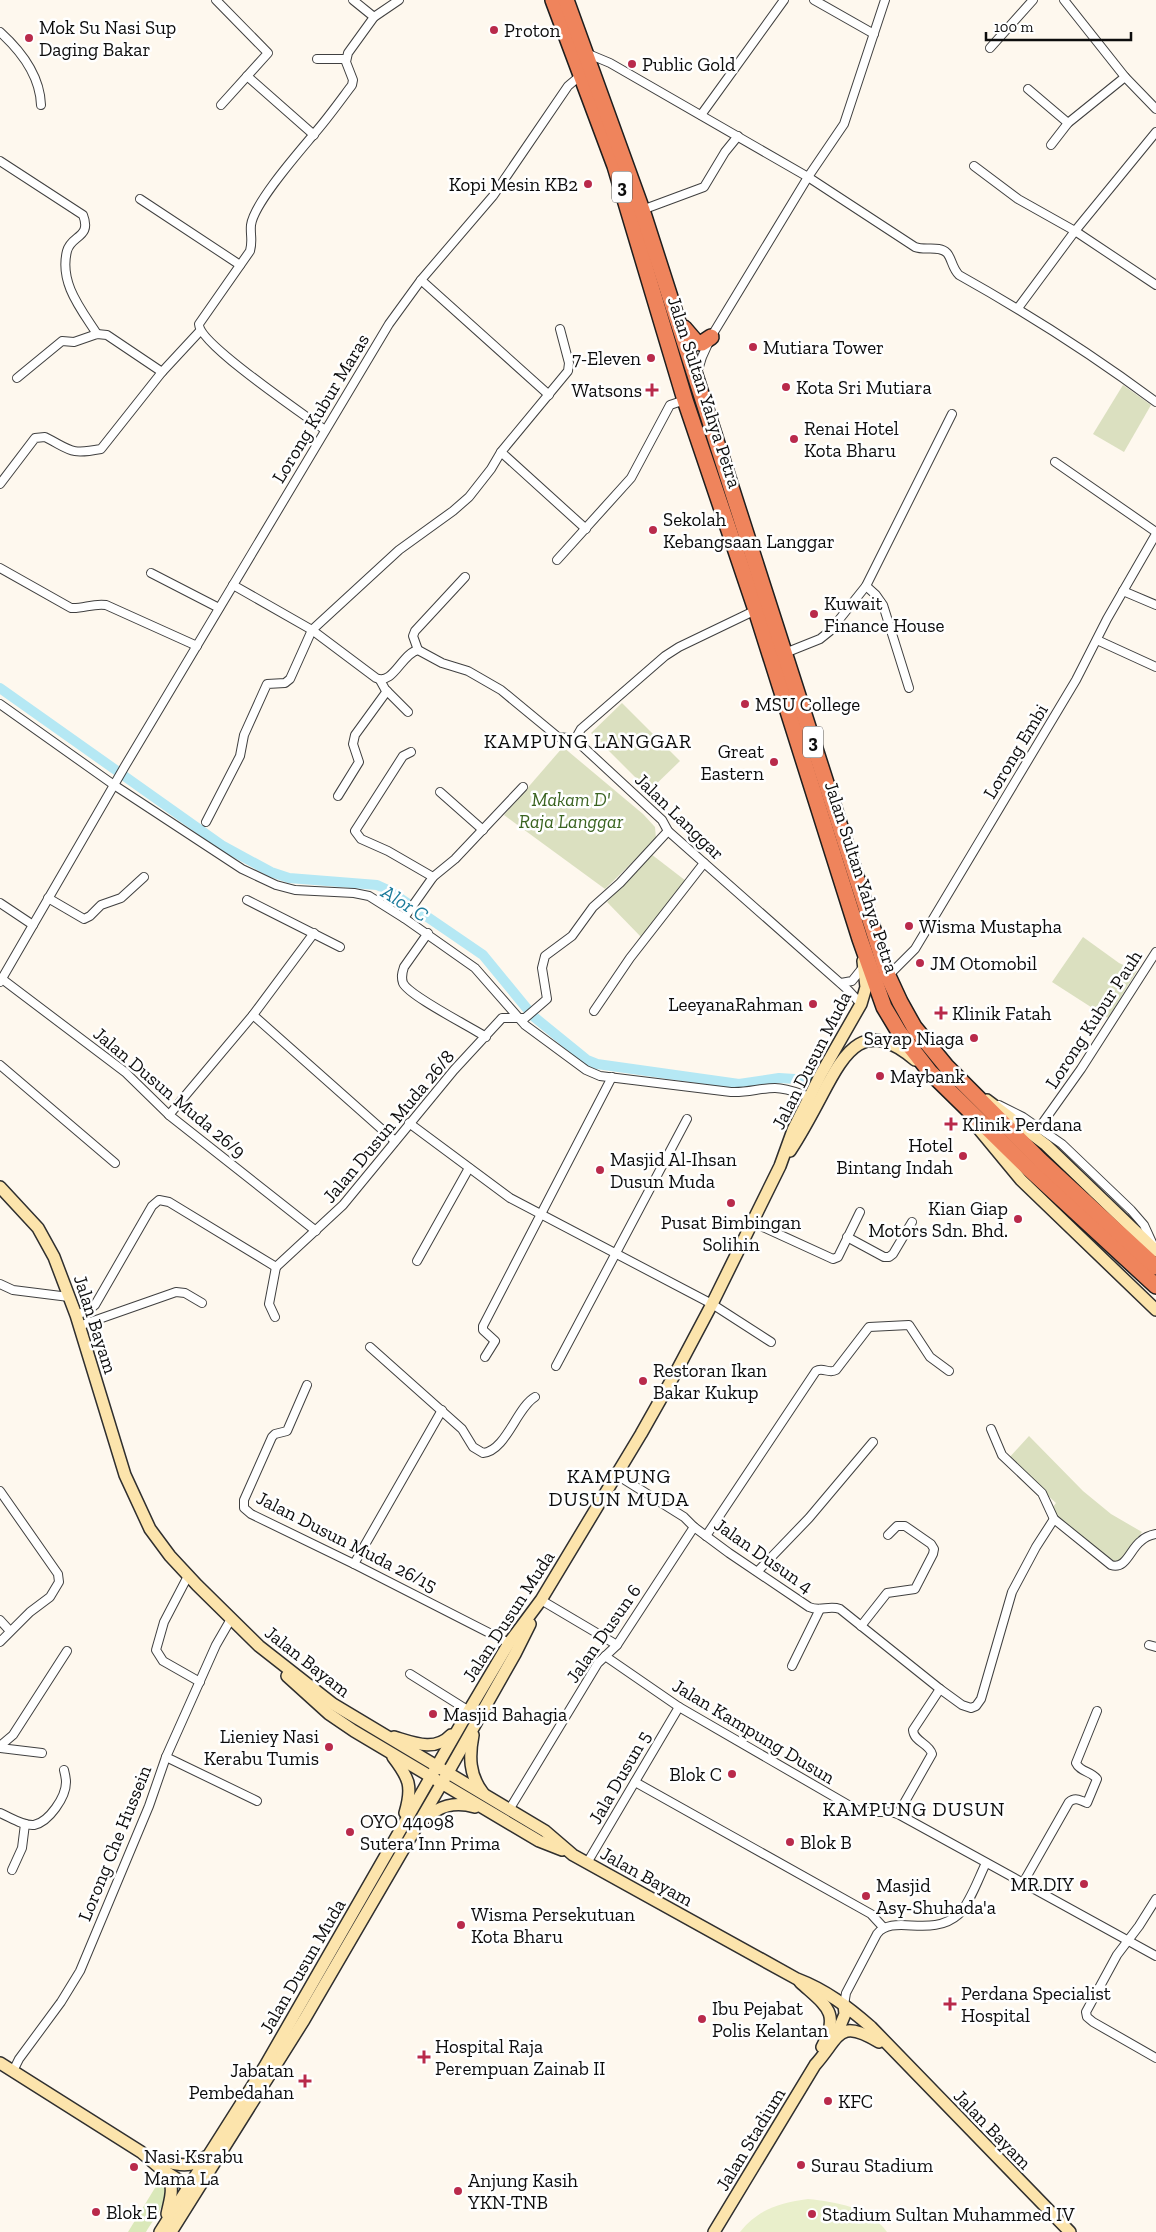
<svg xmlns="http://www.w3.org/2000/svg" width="1156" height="2232" viewBox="0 0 1156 2232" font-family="'Zilla Slab',serif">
  <rect width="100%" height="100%" fill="#fef8ee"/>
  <path fill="#dae8b9" d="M 161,2178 C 177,2192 154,2218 146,2232 L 128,2232 Z"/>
  <g fill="#dbe0c0">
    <path d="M 1123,385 L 1151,405 L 1124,452 L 1093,434 Z"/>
    <path d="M 622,703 L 680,761 L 649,791 L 591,733 Z"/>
    <path d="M 563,747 L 643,814 L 655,827 L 656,839 L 605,889 L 504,815 Z"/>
    <path d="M 651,854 L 686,881 L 642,938 L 607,902 Z"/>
    <path d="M 1083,937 L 1119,963 L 1137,971 L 1108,1018 L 1052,982 Z"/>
    <path d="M 1029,1436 L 1083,1491 L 1111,1514 L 1142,1532 L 1119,1563 L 1111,1561 L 1050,1511 L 1056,1503 L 1008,1459 Z"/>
  </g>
  <path fill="#e9efcb" d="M 808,2199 C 836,2202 869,2207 887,2232 L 740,2232 C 758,2209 780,2203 808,2199 Z"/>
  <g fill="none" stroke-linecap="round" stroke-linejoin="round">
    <path stroke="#b5e8f4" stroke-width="10" d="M 0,688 L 223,846 L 271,872 L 289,878 L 377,885 L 388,890 L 483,955 L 533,1016 L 587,1060 L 597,1064 L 739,1084 L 779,1078 L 811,1080"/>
    <g stroke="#404040" stroke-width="10">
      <g id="street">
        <path d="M 216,0 L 268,53 L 221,105"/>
        <path d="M 353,0 L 374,17"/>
        <path d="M 814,0 L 874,34"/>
        <path d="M 1064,0 L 1125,77 L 1156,109"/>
        <path d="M 0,32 C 21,51 40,76 41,105"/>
        <path d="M 990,48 L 1033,0"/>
        <path d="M 586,53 L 610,63 L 808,177 L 915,247 C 925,251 939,245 947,253 C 952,259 952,268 959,275 C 1027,313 1093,355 1156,402"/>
        <path d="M 317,59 L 346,59"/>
        <path d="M 247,76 L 314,135"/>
        <path d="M 1028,89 L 1068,123"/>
        <path d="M 701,115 L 784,0"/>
        <path d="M 1051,145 L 1068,123 L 1125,77"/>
        <path d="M 0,161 L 83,215 C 92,238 71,235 67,251 C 59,283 81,309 97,334"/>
        <path d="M 974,166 L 1018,199 L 1075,231 L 1156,285"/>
        <path d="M 140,199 L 240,265"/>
        <path d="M 642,210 L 704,187 L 725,152 L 738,136"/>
        <path d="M 421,280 L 549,395"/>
        <path d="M 1018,308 L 1075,231 L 1156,132"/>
        <path d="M 697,373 L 702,357 L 711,337 L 808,177 L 844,124 L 885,0"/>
        <path d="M 17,378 L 62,341 L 74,342 L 97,334 L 107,335 L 162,372"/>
        <path d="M 325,430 C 306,416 198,343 199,324 L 250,251 C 253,240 250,235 251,225 C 254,203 299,152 314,134 C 328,118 340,101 352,85 L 353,80 L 346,62 L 348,53 L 374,17 L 399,0"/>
        <path d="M 501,452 L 586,529"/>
        <path d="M 1055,462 L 1156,532"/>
        <path d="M 0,484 L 35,438 L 45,437 C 71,450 69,455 101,449 L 162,372 L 200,331"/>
        <path d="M 557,560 L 631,478 L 670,405 L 685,400"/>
        <path d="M 0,568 L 71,608 C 83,609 93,603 106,605 L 197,646"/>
        <path d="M 151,573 L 219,608"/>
        <path d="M 233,585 L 312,630 L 376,678 C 393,686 402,653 418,650 L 442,663 L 468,671 L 501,690 L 558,737 L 577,739"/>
        <path d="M 866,586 L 876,595 L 883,605 L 909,688"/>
        <path d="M 1123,591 L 1156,605"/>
        <path d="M 756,610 L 679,647 L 665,656 L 581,729 L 577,736 L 581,745 L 662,820 L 668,831 L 848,990 L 861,1004"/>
        <path d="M 1097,640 L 1156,667"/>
        <path d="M 418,650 L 413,636 L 415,631 L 465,577"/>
        <path d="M 785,653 L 820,639 L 830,631 L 866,586 L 952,414"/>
        <path d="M 380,680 L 385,689 L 408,712"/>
        <path d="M 0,704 L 114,785 L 242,869 L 276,885 L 295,890 L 354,893 L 369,896 L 404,918 L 475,968 L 525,1025 L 586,1070 L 600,1076 L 731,1092 C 747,1093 760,1088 775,1088 C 787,1088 798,1093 810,1097"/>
        <path d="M 411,752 L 403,756 L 355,831 L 361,839 L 388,851 L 433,877"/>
        <path d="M 440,792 L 483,830"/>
        <path d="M 338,796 L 359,762 L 353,744 L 355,735 L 387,691"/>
        <path d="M 206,822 L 240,756 L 244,735 L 267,684 L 285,683 L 290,679 L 312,630 L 399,550 L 453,511 L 469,497 L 491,469 L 501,452 L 568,371 L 569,363 L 560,329"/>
        <path d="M 48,898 L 84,919 L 90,916 L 101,905 L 121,898 L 144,877"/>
        <path d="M 247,900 L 340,947"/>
        <path d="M 0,903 L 33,925"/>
        <path d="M 404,918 L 433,877 L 455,859 L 523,787"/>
        <path d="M 428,933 L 404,967 C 402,973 401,977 403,983 C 409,996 471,1027 486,1037"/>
        <path d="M 888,976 L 915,949 L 1076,680 L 1107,619 L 1156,534"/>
        <path d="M 2,979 L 125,1072 L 169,1115 L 316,1231"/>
        <path d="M 0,982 L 125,766 L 389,324 L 421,280 L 493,196 L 568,86 L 581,75"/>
        <path d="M 841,983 L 852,981 L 864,966"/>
        <path d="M 594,1011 L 630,958 L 704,863"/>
        <path d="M 253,1015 L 395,1141"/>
        <path d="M 0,1065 L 115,1163"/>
        <path d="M 999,1105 L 1023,1117 L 1062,1144 L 1131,1210 L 1144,1225 L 1154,1247"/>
        <path d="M 169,1115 L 253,1015 L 314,933"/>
        <path d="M 409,1123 L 510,1198 L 712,1304 L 771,1342"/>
        <path d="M 1039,1128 L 1081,1069 L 1156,952"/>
        <path d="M 752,1222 L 833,1259 L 838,1257 L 860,1212"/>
        <path d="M 847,1237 L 884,1257 L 889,1257 L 893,1254 L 912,1222"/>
        <path d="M 417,1261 L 469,1168"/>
        <path d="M 276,1267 L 343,1205 L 454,1070 L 502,1018 L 525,1018 L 547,999 L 542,968 L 545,956 L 572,936 L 593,907 L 620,883 L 668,831"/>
        <path d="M 0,1284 L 13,1290 L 69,1297"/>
        <path d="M 76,1315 L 89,1310 L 95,1305 L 152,1206 L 159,1200 L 169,1202 L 276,1267"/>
        <path d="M 275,1317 L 269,1304 L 276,1267"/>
        <path d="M 79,1326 L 176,1292 L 185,1293 L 202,1303"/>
        <path d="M 370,1347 L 462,1429 L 473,1447 L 483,1453 C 506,1451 517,1407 535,1397"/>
        <path d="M 485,1357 L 495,1341 L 483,1330 L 483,1326 L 612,1077"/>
        <path d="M 556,1366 L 687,1119"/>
        <path d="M 307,1385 L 287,1431 L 275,1434 L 272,1437 L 244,1500 L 244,1508 L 251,1514 L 354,1564 L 509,1643"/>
        <path d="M 991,1429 L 1002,1455 L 1042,1493 L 1054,1519 L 1111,1565 C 1126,1570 1130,1549 1141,1541 C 1145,1537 1151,1535 1156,1534"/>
        <path d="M 617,1475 L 684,1517 L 694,1527 L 729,1553 L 809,1607 C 820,1612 829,1605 840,1609 L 940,1689 L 962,1705 L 971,1708 L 976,1706 L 981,1699 L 1012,1592 L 1036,1547 L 1054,1519"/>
        <path d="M 0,1491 L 58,1574 L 59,1582 L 50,1597 L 30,1612 L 0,1642"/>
        <path d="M 706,1536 L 816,1371 C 823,1367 829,1374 836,1370 L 869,1327 L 909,1325 L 930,1357 L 949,1371"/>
        <path d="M 354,1564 L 442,1410"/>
        <path d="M 758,1571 L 809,1518 L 873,1442"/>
        <path d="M 188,1576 L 164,1622 L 156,1650 L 163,1661 L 200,1682"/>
        <path d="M 541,1600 L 617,1645"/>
        <path d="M 0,1620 L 10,1631"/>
        <path d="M 861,1626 L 887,1593 L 915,1589 L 933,1554 L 934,1549 L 931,1544 L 905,1526 L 897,1526 L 888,1535"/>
        <path d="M 1149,1645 L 1156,1647"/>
        <path d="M 605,1656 L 679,1707 L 857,1810 C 871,1815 884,1809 898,1814 L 1156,1956"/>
        <path d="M 792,1666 L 820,1609"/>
        <path d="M 410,1674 L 469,1711"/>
        <path d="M 0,1746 L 13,1735 L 67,1651"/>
        <path d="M 0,1748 L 42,1753"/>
        <path d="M 166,1757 L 257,1801"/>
        <path d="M 635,1782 L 871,1914 L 883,1927"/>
        <path d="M 509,1810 L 598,1663 L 617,1645 L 694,1527"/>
        <path d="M 0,1813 C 10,1817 23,1826 34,1825 C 49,1822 66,1797 66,1782 C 66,1778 65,1774 64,1770"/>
        <path d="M 898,1814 L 932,1754 C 929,1743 914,1742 913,1730 L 940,1689"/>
        <path d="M 587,1863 L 679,1707"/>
        <path d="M 12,1870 L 22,1848 L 25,1824"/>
        <path d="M 1023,1883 L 1069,1802 C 1075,1797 1080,1800 1087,1803 L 1097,1779 C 1091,1771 1080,1772 1076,1763 L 1097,1711"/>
        <path d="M 1156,1899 L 1139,1926 L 1117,1955 L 1086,2012 L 1087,2017 L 1093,2022 L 1156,2058"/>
        <path d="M 844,2005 L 846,1993 L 877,1934 C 893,1913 931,1939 959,1914 C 970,1903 979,1877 986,1863"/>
        <path d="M 13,2071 L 19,2059 L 61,2002 L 80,1971 L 149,1806 L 166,1757 L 216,1645 L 231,1619"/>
      </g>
    </g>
    <g stroke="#2f2f2f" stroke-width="14">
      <g id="secondary">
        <path d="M 987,1100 L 1046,1145 L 1156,1251"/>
        <path d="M 973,1122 L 1021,1180 L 1156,1310"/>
        <path d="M 790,1151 C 802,1133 812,1114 822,1095 C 846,1049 865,1018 915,1060"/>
        <path d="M 0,1187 L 38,1228 L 54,1257 L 76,1315 L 125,1475 L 150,1529 L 170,1556 L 197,1585 L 259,1646 L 333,1704 L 545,1831 L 573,1855 L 797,1979 C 826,1990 848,2007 871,2027 L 1070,2232"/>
        <path d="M 287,1676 L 329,1714 L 354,1731 L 539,1841 L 562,1850"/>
        <path d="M 473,1735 C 469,1756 469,1775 483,1793"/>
        <path d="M 394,1737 C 414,1743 435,1752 451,1735"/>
        <path d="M 393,1757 C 409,1778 413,1786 405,1813"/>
        <path d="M 423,1820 C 439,1806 454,1801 475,1807"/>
        <path d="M 800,1982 C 826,2006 841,2012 822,2047"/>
        <path d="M 835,2038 L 845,2014 L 844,2005"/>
        <path d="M 0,2063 L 141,2152 L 161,2169 L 193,2189"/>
        <path d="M 157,2159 C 175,2164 190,2170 205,2157"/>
        <path d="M 165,2173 C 176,2186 170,2199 167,2214"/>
        <path d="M 160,2232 L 265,2066 L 464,1719 L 509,1643 L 541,1600 L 641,1434 L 676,1372 L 712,1304 L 780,1166 L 793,1130 L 821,1074 L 861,1004 L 866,987 L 863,961"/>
        <path d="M 171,2232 L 304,2020 L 442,1783 L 515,1654 L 530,1624"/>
        <path d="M 714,2232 L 815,2065 C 840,2037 838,2017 879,2042"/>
      </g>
    </g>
    <g stroke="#1e1e1e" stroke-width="18">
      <g id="highway">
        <path d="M 553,0 L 615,166 L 685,400 L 756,610 L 860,939 L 884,1007 L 899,1032 L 930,1072 L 1029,1169 L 1156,1286"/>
        <path d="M 566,0 L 642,210 L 888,976 L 900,1002 L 914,1027 L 946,1066 L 1040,1160 L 1156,1267"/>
        <path d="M 684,328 L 696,342 L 702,343 L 711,337"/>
      </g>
    </g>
    <use href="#street" stroke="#fff" stroke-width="8"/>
    <use href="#secondary" stroke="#fce4ac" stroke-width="11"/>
    <use href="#highway" stroke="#ef845c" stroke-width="15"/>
  </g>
  <g fill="#b92a4b" stroke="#fff" stroke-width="2">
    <circle cx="494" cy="30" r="5"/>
    <circle cx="29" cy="38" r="5"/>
    <circle cx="632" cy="64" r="5"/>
    <circle cx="588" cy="184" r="5"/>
    <circle cx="753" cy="347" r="5"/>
    <circle cx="651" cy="358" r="5"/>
    <circle cx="786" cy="387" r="5"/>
    <path d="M649.5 382.5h5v5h5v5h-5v5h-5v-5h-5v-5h5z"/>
    <circle cx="794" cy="439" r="5"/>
    <circle cx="653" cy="530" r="5"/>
    <circle cx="814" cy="614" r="5"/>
    <circle cx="745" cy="704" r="5"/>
    <circle cx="774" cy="762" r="5"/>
    <circle cx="909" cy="926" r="5"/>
    <circle cx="920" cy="963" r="5"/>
    <circle cx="813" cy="1004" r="5"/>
    <path d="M938.5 1005.5h5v5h5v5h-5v5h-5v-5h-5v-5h5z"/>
    <circle cx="974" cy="1038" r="5"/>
    <circle cx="880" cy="1076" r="5"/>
    <path d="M948.5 1116.5h5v5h5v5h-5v5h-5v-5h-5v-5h5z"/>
    <circle cx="963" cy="1156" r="5"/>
    <circle cx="600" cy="1170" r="5"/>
    <circle cx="731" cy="1203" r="5"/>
    <circle cx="1018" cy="1219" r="5"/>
    <circle cx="643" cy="1381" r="5"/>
    <circle cx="433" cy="1714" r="5"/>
    <circle cx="329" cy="1747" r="5"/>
    <circle cx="732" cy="1774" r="5"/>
    <circle cx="350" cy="1832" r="5"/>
    <circle cx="790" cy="1842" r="5"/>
    <circle cx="1084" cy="1884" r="5"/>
    <circle cx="866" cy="1896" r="5"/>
    <circle cx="461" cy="1925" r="5"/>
    <path d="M947.5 1996.5h5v5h5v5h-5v5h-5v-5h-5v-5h5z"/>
    <circle cx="702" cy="2019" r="5"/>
    <path d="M421.5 2049.5h5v5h5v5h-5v5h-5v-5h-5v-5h5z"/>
    <path d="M302.5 2073.5h5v5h5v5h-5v5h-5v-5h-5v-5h5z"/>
    <circle cx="828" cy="2101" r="5"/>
    <circle cx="801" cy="2165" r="5"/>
    <circle cx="134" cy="2167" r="5"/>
    <circle cx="458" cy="2191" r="5"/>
    <circle cx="96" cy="2212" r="5"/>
    <circle cx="812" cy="2214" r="5"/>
  </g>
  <g text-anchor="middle" stroke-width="5" stroke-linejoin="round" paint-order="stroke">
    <g fill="#fff" stroke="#565656" stroke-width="1">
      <rect x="612" y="171.5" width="20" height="31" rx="4"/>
      <rect x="803" y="726.5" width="20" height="31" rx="4"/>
    </g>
    <g font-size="18" font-weight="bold" fill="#0d0d0d">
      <text x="622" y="193">3</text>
      <text x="813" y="748">3</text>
    </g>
    <g font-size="19" fill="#0d0d0d" stroke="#fff" text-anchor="start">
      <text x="39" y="34">Mok Su Nasi Sup<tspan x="39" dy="22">Daging Bakar</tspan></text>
      <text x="504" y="37">Proton</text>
      <text x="642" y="71">Public Gold</text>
      <text x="578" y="191" text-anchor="end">Kopi Mesin KB2</text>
      <text x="763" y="354">Mutiara Tower</text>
      <text x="641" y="365" text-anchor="end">7-Eleven</text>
      <text x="796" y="394">Kota Sri Mutiara</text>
      <text x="642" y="397" text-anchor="end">Watsons</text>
      <text x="804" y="435">Renai Hotel<tspan x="804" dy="22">Kota Bharu</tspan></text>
      <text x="663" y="526">Sekolah<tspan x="663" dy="22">Kebangsaan Langgar</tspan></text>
      <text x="824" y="610">Kuwait<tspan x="824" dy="22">Finance House</tspan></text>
      <text x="755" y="711">MSU College</text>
      <text x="764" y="758" text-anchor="end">Great<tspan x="764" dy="22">Eastern</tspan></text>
      <text x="919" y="933">Wisma Mustapha</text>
      <text x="930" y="970">JM Otomobil</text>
      <text x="803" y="1011" text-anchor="end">LeeyanaRahman</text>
      <text x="952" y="1020">Klinik Fatah</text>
      <text x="964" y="1045" text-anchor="end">Sayap Niaga</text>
      <text x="890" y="1083">Maybank</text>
      <text x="962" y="1131">Klinik Perdana</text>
      <text x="953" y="1152" text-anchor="end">Hotel<tspan x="953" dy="22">Bintang Indah</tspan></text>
      <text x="610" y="1166">Masjid Al-Ihsan<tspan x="610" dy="22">Dusun Muda</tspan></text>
      <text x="1008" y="1215" text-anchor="end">Kian Giap<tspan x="1008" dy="22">Motors Sdn. Bhd.</tspan></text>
      <text x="731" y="1229" text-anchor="middle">Pusat Bimbingan<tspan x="731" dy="22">Solihin</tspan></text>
      <text x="653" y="1377">Restoran Ikan<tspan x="653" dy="22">Bakar Kukup</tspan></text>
      <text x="443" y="1721">Masjid Bahagia</text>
      <text x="319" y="1743" text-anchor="end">Lieniey Nasi<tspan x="319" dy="22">Kerabu Tumis</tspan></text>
      <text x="722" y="1781" text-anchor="end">Blok C</text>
      <text x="360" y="1828">OYO 44098<tspan x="360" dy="22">Sutera Inn Prima</tspan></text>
      <text x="800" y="1849">Blok B</text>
      <text x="1074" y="1891" text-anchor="end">MR.DIY</text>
      <text x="876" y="1892">Masjid<tspan x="876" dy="22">Asy-Shuhada'a</tspan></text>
      <text x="471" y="1921">Wisma Persekutuan<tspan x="471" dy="22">Kota Bharu</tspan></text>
      <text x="961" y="2000">Perdana Specialist<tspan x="961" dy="22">Hospital</tspan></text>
      <text x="712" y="2015">Ibu Pejabat<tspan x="712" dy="22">Polis Kelantan</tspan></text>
      <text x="435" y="2053">Hospital Raja<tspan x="435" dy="22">Perempuan Zainab II</tspan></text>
      <text x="294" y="2077" text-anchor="end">Jabatan<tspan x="294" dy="22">Pembedahan</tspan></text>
      <text x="838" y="2108">KFC</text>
      <text x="144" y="2163">Nasi Ksrabu<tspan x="144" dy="22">Mama La</tspan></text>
      <text x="811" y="2172">Surau Stadium</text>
      <text x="468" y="2187">Anjung Kasih<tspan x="468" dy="22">YKN-TNB</tspan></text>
      <text x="106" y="2219">Blok E</text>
      <text x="822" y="2221">Stadium Sultan Muhammed IV</text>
    </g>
    <g font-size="19" fill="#0d0d0d" stroke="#fff">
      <text transform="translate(705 392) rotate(72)" y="7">Jalan Sultan Yahya Petra</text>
      <text transform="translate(320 408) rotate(-59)" y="7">Lorong Kubur Maras</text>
      <text transform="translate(1015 751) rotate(-59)" y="7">Lorong Embi</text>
      <text transform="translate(680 816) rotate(44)" y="7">Jalan Langgar</text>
      <text transform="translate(862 877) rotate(72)" y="7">Jalan Sultan Yahya Petra</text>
      <text transform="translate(1093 1019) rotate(-57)" y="7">Lorong Kubur Pauh</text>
      <text transform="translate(811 1060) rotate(-63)" y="7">Jalan Dusun Muda</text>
      <text transform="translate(170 1092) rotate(40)" y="7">Jalan Dusun Muda 26/9</text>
      <text transform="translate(388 1126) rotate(-50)" y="7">Jalan Dusun Muda 26/8</text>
      <text transform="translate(96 1324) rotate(72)" y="7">Jalan Bayam</text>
      <text transform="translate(347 1541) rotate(27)" y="7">Jalan Dusun Muda 26/15</text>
      <text transform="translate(764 1555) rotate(35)" y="7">Jalan Dusun 4</text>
      <text transform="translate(508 1616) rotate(-57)" y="7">Jalan Dusun Muda</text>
      <text transform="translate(603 1633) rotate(-55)" y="7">Jalan Dusun 6</text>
      <text transform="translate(308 1661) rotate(38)" y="7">Jalan Bayam</text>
      <text transform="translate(754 1731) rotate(31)" y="7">Jalan Kampung Dusun</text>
      <text transform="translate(619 1777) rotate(-60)" y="7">Jala Dusun 5</text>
      <text transform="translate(114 1843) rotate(-68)" y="7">Lorong Che Hussein</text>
      <text transform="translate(647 1876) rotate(29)" y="7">Jalan Bayam</text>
      <text transform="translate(302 1966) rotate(-60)" y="7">Jalan Dusun Muda</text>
      <text transform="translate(993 2129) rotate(46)" y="7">Jalan Bayam</text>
      <text transform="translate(750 2139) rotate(-59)" y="7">Jalan Stadium</text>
    </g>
    <g font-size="19" font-style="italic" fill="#3a6320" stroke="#fff">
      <text x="571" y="806">Makam D'<tspan x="571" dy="22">Raja Langgar</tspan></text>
    </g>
    <g font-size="20" letter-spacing="1" fill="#0d0d0d" stroke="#fff">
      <text x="588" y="748">KAMPUNG LANGGAR</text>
      <text x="619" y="1483">KAMPUNG<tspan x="619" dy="23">DUSUN MUDA</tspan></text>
      <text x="914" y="1816">KAMPUNG DUSUN</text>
    </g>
    <g font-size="20" font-style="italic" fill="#1b7b9b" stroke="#fff">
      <text transform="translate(405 903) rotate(32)" y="7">Alor C</text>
    </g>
  </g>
  <path d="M986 32v8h145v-8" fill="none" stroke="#0d0d0d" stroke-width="2.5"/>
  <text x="994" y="32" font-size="15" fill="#0d0d0d" stroke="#ffffff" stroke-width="4" paint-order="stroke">100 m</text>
</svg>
